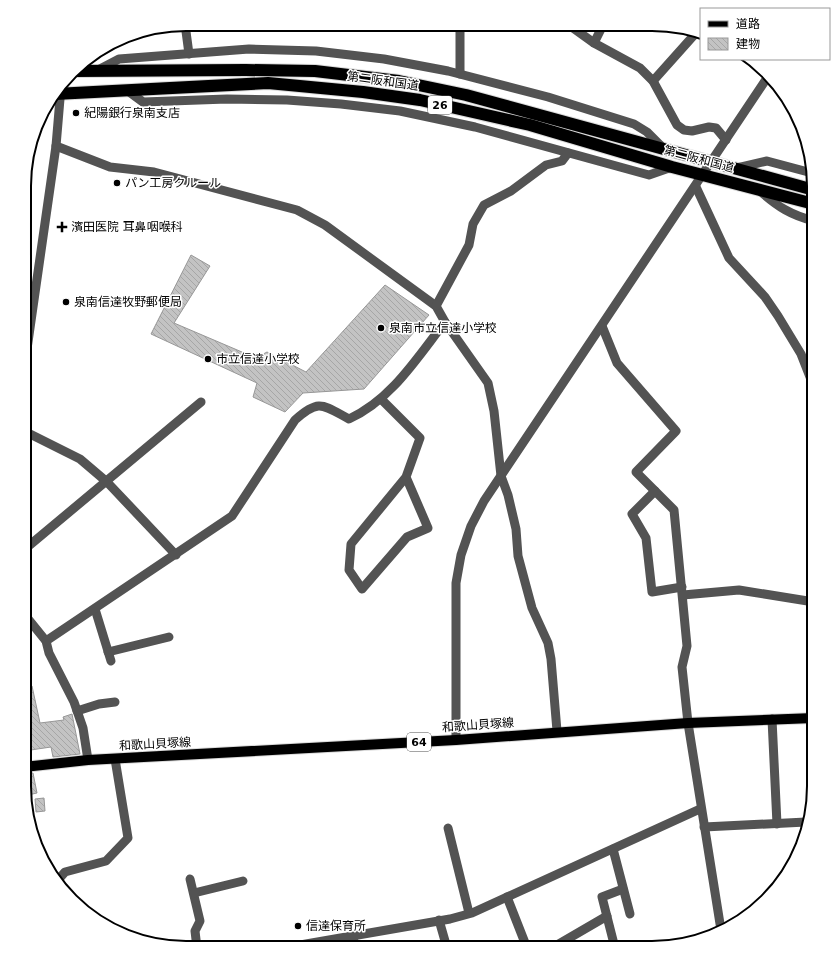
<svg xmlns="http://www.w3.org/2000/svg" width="838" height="972" viewBox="0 0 838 972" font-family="'DejaVu Sans','Noto Sans JP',sans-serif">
  <defs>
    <pattern id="building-back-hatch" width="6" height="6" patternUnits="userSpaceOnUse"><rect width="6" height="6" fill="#c3c3c3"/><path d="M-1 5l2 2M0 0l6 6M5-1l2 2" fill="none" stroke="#a6a6a6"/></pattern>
  </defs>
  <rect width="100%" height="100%" fill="#fff"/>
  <g fill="url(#building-back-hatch)" stroke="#979797">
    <path d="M 191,255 L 210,266 L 174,323 L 256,358 L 267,352 L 306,372 L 385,285 L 429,315 L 364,389 L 303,393 L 285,412 L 253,397 L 257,383 L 151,334 Z"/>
    <path d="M 32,686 L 40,723 L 64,720 L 63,717 L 72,714 L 80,754 L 53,757 L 51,747 L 24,751 L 24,735 L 26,735 L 24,727 L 24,688 Z"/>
    <path d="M 24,773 L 33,773 L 37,793 L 28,795 Z"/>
    <path d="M 44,798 L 45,811 L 36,812 L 35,799 Z"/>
  </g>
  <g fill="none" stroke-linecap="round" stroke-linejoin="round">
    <g stroke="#dbdbdb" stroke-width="12">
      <path id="major" d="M 24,767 L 88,760 L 456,740 L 688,723 L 814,718"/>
    </g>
    <g stroke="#dbdbdb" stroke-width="14">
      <g id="highway">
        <path d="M 74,71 L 246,70 L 315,71 L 399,81 L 466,95 L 814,190"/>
        <path d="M 55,94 L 268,83 L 363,92 L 420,100 L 530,125 L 672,167 L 814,204"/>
      </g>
    </g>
    <g stroke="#535353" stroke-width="9">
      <path d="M 185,24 L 189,54"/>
      <path d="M 569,25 L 594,43 L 640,68 L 653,81 L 677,125 L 684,130 L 692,131 L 709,127 L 716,128 L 726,140"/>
      <path d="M 594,43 L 603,25"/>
      <path d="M 98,70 L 119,59 L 249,49 L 316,51 L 384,59 L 448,71 L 548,97 L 634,124 L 647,132 L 663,148"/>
      <path d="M 460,74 L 460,25"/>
      <path d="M 653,81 L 695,34"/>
      <path d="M 128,91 L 143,102 L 227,99 L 287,100 L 341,104 L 400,111 L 475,127 L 649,175 L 672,167"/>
      <path d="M 56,146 L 110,167 L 154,172 L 297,210 L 325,225 L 436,306 L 445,322 L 488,383 L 494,411 L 501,476 L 508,495 L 516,529 L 518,556 L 532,608 L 548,643 L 551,659 L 557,731"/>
      <path d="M 737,168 L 767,161 L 812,173"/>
      <path d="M 696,187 L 729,258 L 765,297 L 778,316 L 801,354 L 814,387"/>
      <path d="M 760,191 C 778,207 791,215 814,221"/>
      <path d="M 436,306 L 469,245 L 473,224 L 484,205 L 511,191 L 546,165 L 562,161 L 568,153"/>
      <path d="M 602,326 L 617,363 L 676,431 L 636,472 L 674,510 L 687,646 L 682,667 L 688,723 L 721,930"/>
      <path d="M 26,356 L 56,146 L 61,87"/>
      <path d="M 381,399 L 420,438 L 406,477 L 351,544 L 349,570 L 362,589 L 407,537 L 428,528 L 406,477"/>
      <path d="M 26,432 L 80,459 L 107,482 L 176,555"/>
      <path d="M 655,491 L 632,514 L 646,538 L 652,592 L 682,587"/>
      <path d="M 25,549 L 201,402"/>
      <path d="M 683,595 L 739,590 L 814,602"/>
      <path d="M 95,609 L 111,661"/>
      <path d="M 25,615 L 46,641 L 49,653 L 74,702 L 83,728 L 88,760"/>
      <path d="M 46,641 L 232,516 L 295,420 C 319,398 323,405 349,419 C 391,400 417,358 445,322"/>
      <path d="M 108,652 L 169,637"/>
      <path d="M 77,711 L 99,704 L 115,702"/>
      <path d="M 772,719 L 777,824"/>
      <path d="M 456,740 L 456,583 L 461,555 L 471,526 L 484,501 L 767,78"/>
      <path d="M 704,827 L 806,822"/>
      <path d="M 448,828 L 469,913"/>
      <path d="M 613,849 L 630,914"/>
      <path d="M 190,879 L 200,921 L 195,931 L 197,948"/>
      <path d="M 58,880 L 65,872 L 106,861 L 128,838 L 115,759"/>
      <path d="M 194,893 L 243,881"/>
      <path d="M 507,897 L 527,948"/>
      <path d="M 439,920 L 447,948"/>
      <path d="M 353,936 L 355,948"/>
      <path d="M 283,948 L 450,919 L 472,913 L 700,809"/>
      <path d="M 552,948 L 607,916"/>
      <path d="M 615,948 L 602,897 L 623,889"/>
    </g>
    <use href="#major" stroke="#000" stroke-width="10"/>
    <use href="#highway" stroke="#000" stroke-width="12"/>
  </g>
  <g fill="#000" stroke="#fff" stroke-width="1.5">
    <circle cx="76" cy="113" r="4"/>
    <circle cx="117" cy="183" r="4"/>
    <path d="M60 221h4v4h4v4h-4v4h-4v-4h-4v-4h4z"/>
    <circle cx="66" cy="302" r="4"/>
    <circle cx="381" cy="328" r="4"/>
    <circle cx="208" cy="359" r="4"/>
    <circle cx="298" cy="926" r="4"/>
  </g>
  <g text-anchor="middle" stroke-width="3" stroke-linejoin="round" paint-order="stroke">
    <g fill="#fff" stroke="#4c4c4c" stroke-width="1">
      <rect x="428" y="96" width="24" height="18" rx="3"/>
      <rect x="407" y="733" width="24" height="18" rx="3"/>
    </g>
    <g font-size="11" font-weight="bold" fill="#000">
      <text x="440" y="109">26</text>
      <text x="419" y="746">64</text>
    </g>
    <g font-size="12" fill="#000" stroke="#fff">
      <text transform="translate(383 81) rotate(8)" y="4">第二阪和国道</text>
      <text transform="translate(699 159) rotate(15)" y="4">第二阪和国道</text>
      <text transform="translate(478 725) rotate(-4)" y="4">和歌山貝塚線</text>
      <text transform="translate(155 744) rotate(-3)" y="4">和歌山貝塚線</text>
    </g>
    <g font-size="12" fill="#000" stroke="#fff" text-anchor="start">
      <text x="84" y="117">紀陽銀行泉南支店</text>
      <text x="125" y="187">パン工房クルール</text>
      <text x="71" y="231">濱田医院 耳鼻咽喉科</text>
      <text x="74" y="306">泉南信達牧野郵便局</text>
      <text x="389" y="332">泉南市立信達小学校</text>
      <text x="216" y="363">市立信達小学校</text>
      <text x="306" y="930">信達保育所</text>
    </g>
  </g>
  <path d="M0 0H838V972H0ZM186 31H652A155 155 0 0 1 807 186V786A155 155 0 0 1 652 941H186A155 155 0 0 1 31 786V186A155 155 0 0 1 186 31Z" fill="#fff" fill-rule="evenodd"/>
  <path fill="none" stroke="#000" stroke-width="2" d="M186 31H652A155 155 0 0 1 807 186V786A155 155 0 0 1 652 941H186A155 155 0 0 1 31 786V186A155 155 0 0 1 186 31Z"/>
  <rect x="700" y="8" width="130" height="52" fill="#ffffff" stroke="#999999"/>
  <rect x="708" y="21" width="20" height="6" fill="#000000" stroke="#999999"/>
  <text x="736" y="28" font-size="12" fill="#000000">道路</text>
  <rect x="708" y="38" width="20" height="12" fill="url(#building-back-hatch)" stroke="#999999"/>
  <text x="736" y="48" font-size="12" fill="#000000">建物</text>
</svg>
